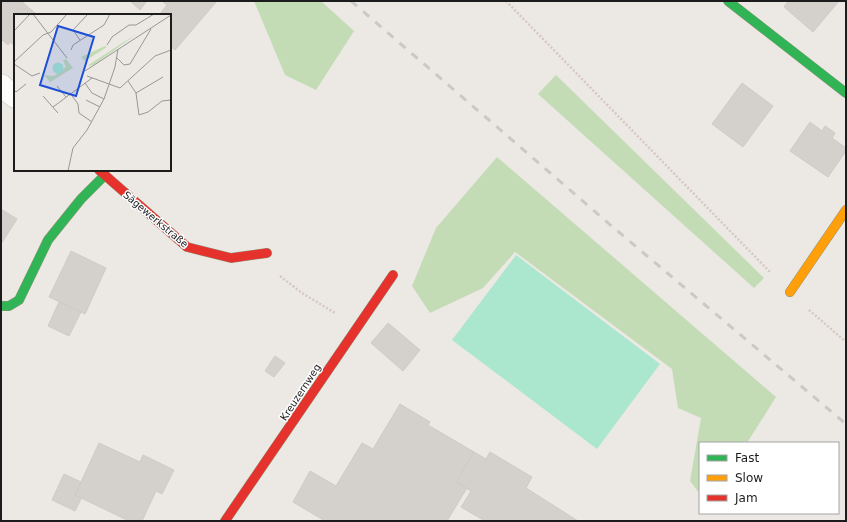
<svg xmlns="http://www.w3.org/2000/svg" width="847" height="522" viewBox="0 0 847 522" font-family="'DejaVu Sans',sans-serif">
  <rect width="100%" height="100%" fill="#ece9e4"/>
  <g fill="#c3dcb6">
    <path d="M 254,1 L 321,1 L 354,31 L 316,90 L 285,75 Z"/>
    <path d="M 556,75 L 764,278 L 754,288 L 538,94 Z"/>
    <path d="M 497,157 L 776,397 L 747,443 L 700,443 L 700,494 L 690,481 L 701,418 L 678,408 L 672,369 L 515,252 L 483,288 L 430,313 L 412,286 L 436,228 Z"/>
  </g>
  <path fill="#abe7cf" d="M 516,255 L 660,364 L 597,449 L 452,340 Z"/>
  <g fill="#d4d1cc" stroke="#cfcac5">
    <path d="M 1,1 L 21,1 L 35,13 L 33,15 L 15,15 L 15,46 L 10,42 L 8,45 L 1,39 Z"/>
    <path d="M 130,1 L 147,1 L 140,10 Z"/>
    <path d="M 162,1 L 217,1 L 175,50 L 170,46 L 170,15 L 159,15 L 167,5 Z"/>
    <path d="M 788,1 L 839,1 L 813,32 L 784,7 Z"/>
    <path d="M 742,83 L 773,106 L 743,147 L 712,124 Z"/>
    <path d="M 810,122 L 822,131 L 825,126 L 835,133 L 832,138 L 846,148 L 846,151 L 828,177 L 790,151 Z"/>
    <path d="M 1,209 L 17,219 L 1,244 Z"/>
    <path d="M 71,251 L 106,268 L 85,314 L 49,297 Z"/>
    <path d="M 59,302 L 81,312 L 69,336 L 48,326 Z"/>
    <path d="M 388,323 L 420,350 L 403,371 L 371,343 Z"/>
    <path d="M 275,356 L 285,363 L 274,377 L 265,371 Z"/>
    <path d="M 400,404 L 430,422 L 428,425 L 474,452 L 456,482 L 467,488 L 447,521 L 325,521 L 293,502 L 310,471 L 336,486 L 362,443 L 373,449 Z"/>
    <path d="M 99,443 L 140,462 L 143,455 L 174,470 L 162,494 L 156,491 L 142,521 L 129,521 L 75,495 Z"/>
    <path d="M 474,452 L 486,459 L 490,452 L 532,477 L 526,488 L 578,521 L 485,521 L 461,507 L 471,491 L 456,482 Z"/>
    <path d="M 64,474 L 81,482 L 75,495 L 81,499 L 75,511 L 52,500 Z"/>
  </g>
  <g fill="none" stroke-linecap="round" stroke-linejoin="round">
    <g stroke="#c4c2c0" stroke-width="23">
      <path id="street" d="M 1,85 L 15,97"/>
    </g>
    <g stroke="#93957c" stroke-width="10">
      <g id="fast">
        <path d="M 728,1 L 846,93"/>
        <path d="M 1,306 L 9,306 L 19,300 L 48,240 L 81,199 L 105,175"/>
      </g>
    </g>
    <g stroke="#93957c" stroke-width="10">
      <path id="slow" d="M 790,292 L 846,210"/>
    </g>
    <g stroke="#93957c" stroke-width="10">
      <g id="jam">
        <path d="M 99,170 L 187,247 L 231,258 L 267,253"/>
        <path d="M 225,521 L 393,275"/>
      </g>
    </g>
    <g stroke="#d7c7c3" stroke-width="2.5" stroke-dasharray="2 2" stroke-linecap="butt">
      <path d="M 506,1 L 771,273"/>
      <path d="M 280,276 L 302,293 L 335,313"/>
      <path d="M 809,310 L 846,342"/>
    </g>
    <use href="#street" stroke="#fcfcfb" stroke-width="22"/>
    <use href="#fast" stroke="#30b455" stroke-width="9"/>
    <use href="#slow" stroke="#ff9f0a" stroke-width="9"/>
    <use href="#jam" stroke="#e5322d" stroke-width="9"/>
    <path stroke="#c9c9c8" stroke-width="3" stroke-dasharray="8 8" stroke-linecap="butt" d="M 351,1 L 614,228 L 846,424"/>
  </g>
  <g text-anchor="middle" stroke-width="3" stroke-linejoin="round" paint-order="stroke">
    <g font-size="10" fill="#1c1c1c" stroke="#fff">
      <text transform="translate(156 219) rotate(40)" y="4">Sägewerkstraße</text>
      <text transform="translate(300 392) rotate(-57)" y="4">Kreuzernweg</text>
    </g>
  </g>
  <g transform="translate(14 14)">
    <rect width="157" height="157" fill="#ece9e4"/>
    <path d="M 124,19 L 80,51 L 73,52 L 102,33 ZM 91,32 L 93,33 L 71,47 L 67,43 ZM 52,45 L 59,54 L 36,68 L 30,61 L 40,62 L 52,53 L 49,46 Z" fill="#c3dcb6"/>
    <path d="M38.5 54a5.5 5.5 0 1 1 11 0a5.5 5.5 0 1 1-11 0Z" fill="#abe7cf"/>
    <path fill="none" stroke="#999794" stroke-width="1" d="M 19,0 L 53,44M 115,11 L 122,11 L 140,0M 0,17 L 16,0M 66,26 L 59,16 L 74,0M 93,31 L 98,23 L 115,11M 57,36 L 59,31 L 90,11 L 96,0M 103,44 L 110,51 L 116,50 L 137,15M 0,48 L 29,21 L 37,18 L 53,0M 0,50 L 18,62 L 26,59M 71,57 L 157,1M 73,62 L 106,74 L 141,42 L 157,36M 114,67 L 122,79 L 125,101 L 134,98 L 148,87 L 157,86M 71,69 L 78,79 L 90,85M 43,72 L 52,83M 0,76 L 2,78 L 12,70M 56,79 L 64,90 L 65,99 L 78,108M 122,79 L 149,63M 29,82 L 44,99M 72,86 L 86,93M 39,93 L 78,64M 54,157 L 59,134 L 73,116 L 90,85 L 101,53 L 104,35"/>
    <path fill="#1d4ed8" fill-opacity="0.15" stroke="#1d4ed8" stroke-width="2" d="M 44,12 L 80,23 L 62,82 L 26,71 Z"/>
    <rect width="157" height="157" fill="none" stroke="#1c1c1c" stroke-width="2"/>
  </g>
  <rect width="847" height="522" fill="none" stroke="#1c1c1c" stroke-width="4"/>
  <rect x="699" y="442" width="140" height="72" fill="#ffffff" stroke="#a4a4a4"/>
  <rect x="707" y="455" width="20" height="6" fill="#30b455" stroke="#a4a4a4"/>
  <text x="735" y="462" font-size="12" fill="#1c1c1c">Fast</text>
  <rect x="707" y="475" width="20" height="6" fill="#ff9f0a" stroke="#a4a4a4"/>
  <text x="735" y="482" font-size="12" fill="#1c1c1c">Slow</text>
  <rect x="707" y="495" width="20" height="6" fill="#e5322d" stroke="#a4a4a4"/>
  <text x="735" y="502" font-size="12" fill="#1c1c1c">Jam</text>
</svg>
